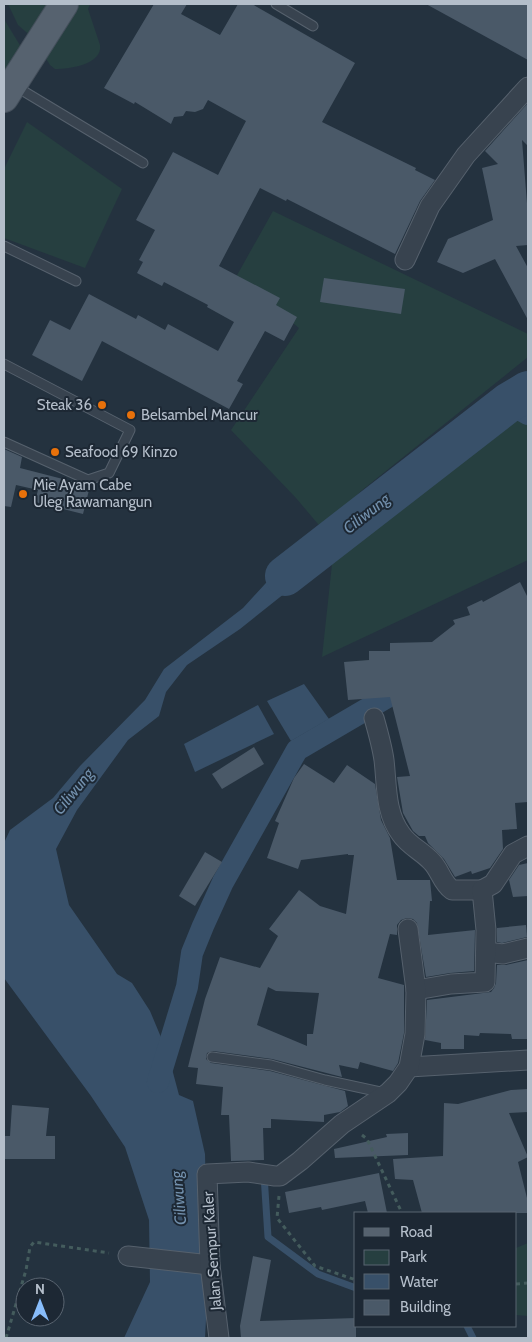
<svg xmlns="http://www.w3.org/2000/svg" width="532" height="1342" viewBox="0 0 532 1342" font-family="Cabin,sans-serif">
  <rect width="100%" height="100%" fill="#24323f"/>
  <g fill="#263f40">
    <path d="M 8,4 L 90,4 L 88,9 L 100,45 C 103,64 70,69 55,69 L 50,65 L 33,38 L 18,25 Z"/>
    <path d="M 4,19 L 21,47 L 4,79 Z"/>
    <path d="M 27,122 L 122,189 L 85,268 L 4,238 L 4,169 Z"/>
    <path d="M 273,211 L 528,334 L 528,357 L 361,491 L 323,530 L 296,498 L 231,430 L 299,328 L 236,277 Z"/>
    <path d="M 528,391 L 528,560 L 322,657 L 333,555 L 328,542 L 508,403 Z"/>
    <path d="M 528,1243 L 528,1316 L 516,1315 L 516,1248 Z"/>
  </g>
  <g fill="#385069">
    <path d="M 323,530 L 333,555 L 240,629 L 187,665 L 166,692 L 159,716 L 128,740 L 77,810 L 56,849 L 69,905 L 117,974 L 132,983 L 150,1011 L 168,1054 L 179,1095 L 193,1101 L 205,1154 L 208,1282 L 205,1338 L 124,1338 L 150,1282 L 149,1220 L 125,1147 L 91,1096 L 4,978 L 4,843 L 10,830 L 53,798 L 80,766 L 145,700 L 164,669 L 243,608 L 276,572 Z"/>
    <path d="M 304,684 L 329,719 L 291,741 L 267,701 Z"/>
    <path d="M 258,705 L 274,734 L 195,772 L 184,744 Z"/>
  </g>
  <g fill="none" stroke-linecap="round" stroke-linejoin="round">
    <g stroke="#385069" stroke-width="7">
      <path d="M 264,1175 L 268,1237 L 318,1274 L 356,1288"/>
      <path d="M 467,1326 L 473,1338"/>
    </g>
    <g stroke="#385069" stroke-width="22">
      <path d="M 508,403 L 528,414"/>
      <path d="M 158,1082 L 187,987 L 192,953 L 203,926 L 223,882 L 297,750 L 413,682"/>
    </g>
    <path stroke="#385069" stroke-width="40" d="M 285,576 L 508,403 L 528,391"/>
  </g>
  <g fill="#4a5968" fill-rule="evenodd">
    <path d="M 154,4 L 187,4 L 181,14 L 220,35 L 238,4 L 252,4 L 355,63 L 322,122 L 416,168 L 415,170 L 435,180 L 420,201 L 395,254 L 287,199 L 286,201 L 260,188 L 219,266 L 280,298 L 276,305 L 297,317 L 284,341 L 265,331 L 237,381 L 243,384 L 229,409 L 102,341 L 82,381 L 32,355 L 50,320 L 70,330 L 89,294 L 136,319 L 138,315 L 165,330 L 168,324 L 218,351 L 234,322 L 207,307 L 208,305 L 164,282 L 162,286 L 137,273 L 143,262 L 139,260 L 155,230 L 136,220 L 173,152 L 218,175 L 246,121 L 208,100 L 203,109 L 195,112 L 186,111 L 183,116 L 174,117 L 171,124 L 135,102 L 134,104 L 104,88 Z"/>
    <path d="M 426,4 L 528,4 L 528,60 Z"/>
    <path d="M 528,103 L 528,146 L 522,140 L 528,216 L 528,245 L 516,246 L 528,268 L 528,320 L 495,259 L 463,273 L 437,262 L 448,239 L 493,220 L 482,168 L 498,164 L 485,151 Z"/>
    <path d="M 324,278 L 405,289 L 401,314 L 320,302 Z"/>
    <path d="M 4,449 L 22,457 L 20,468 L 90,486 L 83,514 L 35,502 L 38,490 L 16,485 L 11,507 L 4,506 Z"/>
    <path d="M 520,582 L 528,598 L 528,802 L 515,803 L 517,829 L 502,830 L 503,849 L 490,868 L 472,874 L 471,871 L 455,877 L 444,859 L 428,843 L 425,836 L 419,836 L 413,831 L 403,813 L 397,777 L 410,776 L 390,697 L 348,700 L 344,662 L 369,660 L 369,651 L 390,651 L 390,643 L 432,642 L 455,624 L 453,620 L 470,615 L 467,607 L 482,600 L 483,602 Z"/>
    <path d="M 254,747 L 264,764 L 222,789 L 212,774 Z"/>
    <path d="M 304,764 L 334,783 L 347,765 L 375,784 L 381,820 L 390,838 L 397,880 L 430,880 L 432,901 L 430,901 L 428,935 L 475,930 L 474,971 L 450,973 L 426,977 L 417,923 L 413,919 L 407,918 L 401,920 L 397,925 L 397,935 L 390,934 L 378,978 L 404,985 L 404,1033 L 398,1063 L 393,1071 L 360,1062 L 358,1069 L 339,1065 L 342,1077 L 272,1059 L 213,1051 L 207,1053 L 206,1059 L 211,1063 L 270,1071 L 345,1091 L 348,1106 L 340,1112 L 324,1115 L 324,1122 L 271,1119 L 271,1128 L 263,1128 L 264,1160 L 231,1161 L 229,1115 L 221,1115 L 223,1087 L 196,1084 L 198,1068 L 188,1067 L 205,999 L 220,957 L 260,968 L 278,936 L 269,929 L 299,890 L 320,906 L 346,914 L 354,855 L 348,855 L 348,854 L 301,860 L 298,869 L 267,858 L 279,823 L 275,821 L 294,778 ZM 268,987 L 276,991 L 319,993 L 313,1034 L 307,1034 L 307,1046 L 257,1025 Z"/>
    <path d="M 205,852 L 222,862 L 195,906 L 179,896 Z"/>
    <path d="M 528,863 L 528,896 L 513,897 L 509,880 L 519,865 Z"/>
    <path d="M 526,925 L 527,937 L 502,943 L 497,942 L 497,928 Z"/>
    <path d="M 528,960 L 528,1039 L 512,1039 L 511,1034 L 480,1033 L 479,1036 L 464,1035 L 464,1049 L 441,1049 L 441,1043 L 425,1040 L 427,1000 L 491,992 L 494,988 L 496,983 L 497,965 L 506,965 Z"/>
    <path d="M 528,1089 L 528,1112 L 509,1113 L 528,1157 L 518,1162 L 528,1202 L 528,1213 L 422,1213 L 413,1180 L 395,1179 L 393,1159 L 443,1156 L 444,1103 L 458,1104 L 511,1090 Z"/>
    <path d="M 12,1105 L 49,1108 L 46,1136 L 55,1136 L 55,1159 L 4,1159 L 4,1136 L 10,1136 Z"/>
    <path d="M 408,1133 L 408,1155 L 335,1158 L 334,1149 L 387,1137 L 386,1134 Z"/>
    <path d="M 379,1173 L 387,1213 L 368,1213 L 365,1201 L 322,1210 L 321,1207 L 289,1213 L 285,1192 Z"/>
    <path d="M 253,1256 L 271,1260 L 260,1321 L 356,1318 L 356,1338 L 241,1338 L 240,1326 Z"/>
  </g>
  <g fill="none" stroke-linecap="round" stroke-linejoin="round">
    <g stroke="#56616d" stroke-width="11">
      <g id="service">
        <path d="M 276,4 L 313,26"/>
        <path d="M 15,86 L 143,163"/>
        <path d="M 4,246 L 76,281"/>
        <path d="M 4,364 L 130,430 L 109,473 L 88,480 L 4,442"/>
        <path d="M 212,1057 L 271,1065 L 325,1080 L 385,1093"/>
      </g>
    </g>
    <g stroke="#56616d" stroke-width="21">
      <g id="minor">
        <path d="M 405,260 L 430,206 L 466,155 L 528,87"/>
        <path d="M 374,718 C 378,732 382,746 384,760 C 387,785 385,813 401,834 C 409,846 422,851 432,862 C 440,870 442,883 452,890 L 482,890"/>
        <path d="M 486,952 L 503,954 L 528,948"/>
        <path d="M 416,990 L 451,984 L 485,982 L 486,930 L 482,890 L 493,884 L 513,854 L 528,846"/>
        <path d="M 409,1067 L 528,1060"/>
        <path d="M 128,1256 L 210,1265"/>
        <path d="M 219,1338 L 210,1265 L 207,1174 L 248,1172 L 275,1176 L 280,1176 L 300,1161 L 342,1124 L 388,1093 L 398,1083 L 409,1067 L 415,1034 L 416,990 L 408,929"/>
      </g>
    </g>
    <g stroke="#444f5b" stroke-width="30">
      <path id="primary" d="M 4,98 L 64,4"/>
    </g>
    <g stroke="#445c5d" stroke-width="3" stroke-dasharray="4 4" stroke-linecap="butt">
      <path d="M 362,1135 L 367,1139 L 402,1213"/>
      <path d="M 279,1196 L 277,1218 L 315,1266 L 356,1280"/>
      <path d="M 354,1234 L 356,1234"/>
      <path d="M 516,1284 L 528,1283"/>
      <path d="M 6,1338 L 26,1270 L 30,1247 L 34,1242 L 109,1253"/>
    </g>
    <use href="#service" stroke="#38434f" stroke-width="9"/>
    <use href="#minor" stroke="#38434f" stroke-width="19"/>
    <use href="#primary" stroke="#56626f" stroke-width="28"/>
  </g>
  <g fill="#e8710a" stroke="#1d2834" stroke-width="2">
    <circle cx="102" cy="405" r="5"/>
    <circle cx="131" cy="415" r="5"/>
    <circle cx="55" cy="452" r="5"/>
    <circle cx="23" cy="494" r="5"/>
  </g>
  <g text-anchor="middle" stroke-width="4" stroke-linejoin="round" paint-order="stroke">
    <g font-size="15" fill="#b4beca" stroke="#1d2834" text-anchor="start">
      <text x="92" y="410" text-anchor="end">Steak 36</text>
      <text x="141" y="420">Belsambel Mancur</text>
      <text x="65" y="457">Seafood 69 Kinzo</text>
      <text x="33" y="490">Mie Ayam Cabe<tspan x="33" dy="17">Uleg Rawamangun</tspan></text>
    </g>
    <g font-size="15" fill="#b4beca" stroke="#1d2834">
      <text transform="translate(212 1251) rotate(-94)" y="5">Jalan Sempur Kaler</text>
    </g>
    <g font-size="16" font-style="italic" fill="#7391ae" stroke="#1d2834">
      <text transform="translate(366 513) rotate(-38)" y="6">Ciliwung</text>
      <text transform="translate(73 791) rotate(-51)" y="6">Ciliwung</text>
      <text transform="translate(178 1198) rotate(-95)" y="6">Ciliwung</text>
    </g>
  </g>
  <rect width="532" height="1342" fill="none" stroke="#b4beca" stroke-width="10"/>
  <rect x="354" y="1212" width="162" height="115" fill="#1d2834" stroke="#596470"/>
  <rect x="364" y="1228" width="25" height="8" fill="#56626f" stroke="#596470"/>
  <text x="400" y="1237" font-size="15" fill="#b4beca">Road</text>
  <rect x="364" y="1250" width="25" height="15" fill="#263f40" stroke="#596470"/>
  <text x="400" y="1262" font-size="15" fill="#b4beca">Park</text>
  <rect x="364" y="1274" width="25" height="15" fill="#385069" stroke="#596470"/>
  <text x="400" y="1287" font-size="15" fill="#b4beca">Water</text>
  <rect x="364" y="1300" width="25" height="15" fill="#4a5968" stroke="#596470"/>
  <text x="400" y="1312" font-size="15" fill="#b4beca">Building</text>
  <g transform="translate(40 1302)"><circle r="24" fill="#1d2834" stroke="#596470"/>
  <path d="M0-4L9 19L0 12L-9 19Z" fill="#88bdfb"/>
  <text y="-8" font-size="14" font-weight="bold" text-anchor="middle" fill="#b4beca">N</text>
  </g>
</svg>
